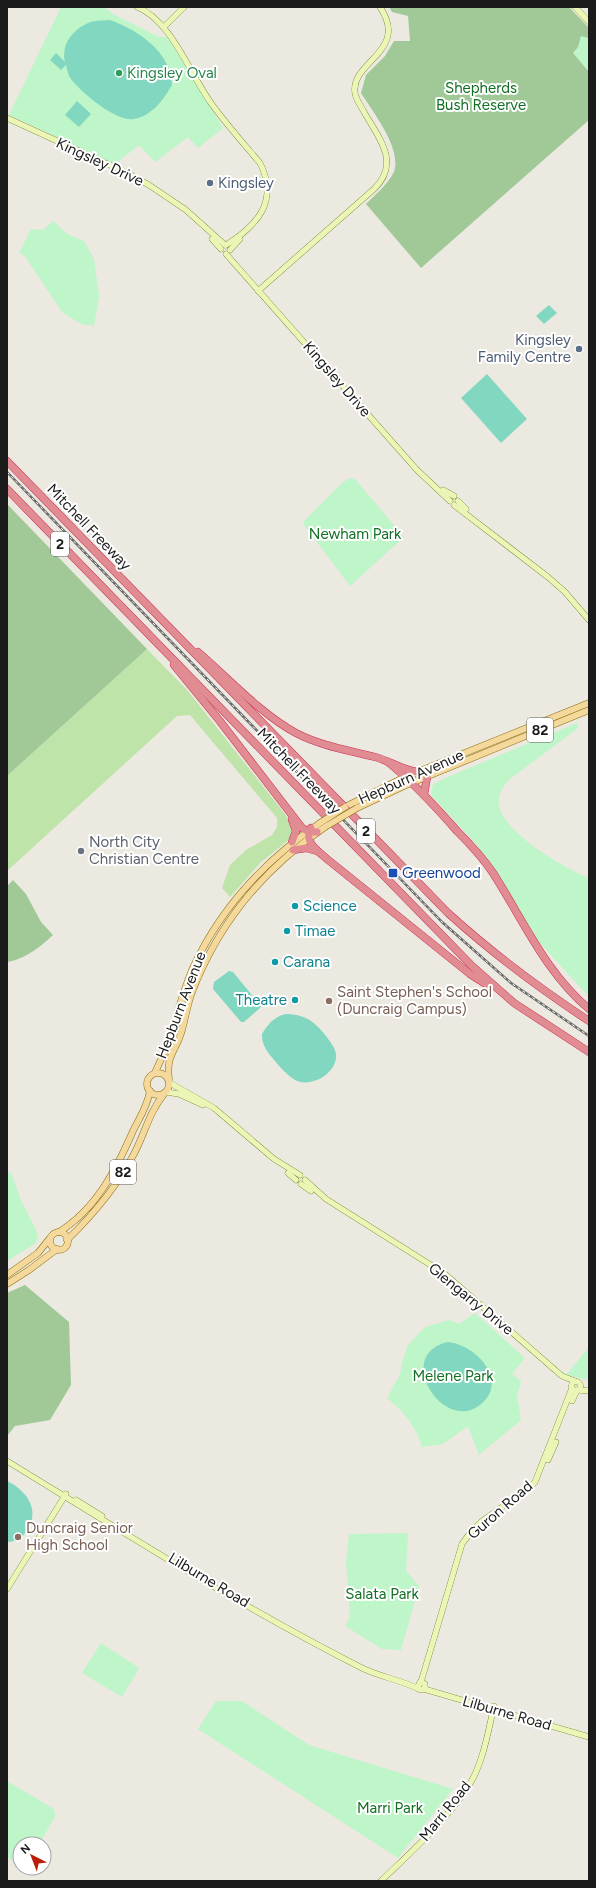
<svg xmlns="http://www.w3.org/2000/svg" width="596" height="1888" viewBox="0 0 596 1888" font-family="Figtree,sans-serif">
  <rect width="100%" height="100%" fill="#ece9e1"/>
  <path fill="#bfe4a9" d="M 147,649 L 188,691 L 288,818 L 292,831 L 290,839 L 261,862 L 230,897 L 222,888 L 230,865 L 246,850 L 272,835 L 277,827 L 277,818 L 190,715 L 177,716 L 7,871 L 7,776 Z"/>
  <g fill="#a1c998">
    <path d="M 389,7 L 569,7 L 589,28 L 589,120 L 421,268 L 366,204 C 374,196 393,180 395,168 C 399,145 373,112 361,93 L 366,75 L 385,56 L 394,41 L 410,41 L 408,16 L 392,12 Z"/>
    <path d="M 7,504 L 147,649 L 7,776 Z"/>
    <path d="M 13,880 L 26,894 L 41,922 L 53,935 C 40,947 27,958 8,962 L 7,886 Z"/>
    <path d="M 25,1285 L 69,1322 L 71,1385 L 50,1420 L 15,1426 L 7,1436 L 7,1293 Z"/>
  </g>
  <g fill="#bef5c9">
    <path d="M 61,7 L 104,7 L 113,14 L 159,37 L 168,37 L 223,128 L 198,148 L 188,137 L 155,162 L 139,145 L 115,164 L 9,115 Z"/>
    <path d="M 581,36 L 589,38 L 589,72 L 573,53 L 578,47 Z"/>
    <path d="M 53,221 L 67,234 L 84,241 L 94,259 L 99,296 L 94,326 L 81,324 L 62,312 L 24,255 L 19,253 L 31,229 L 43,230 Z"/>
    <path d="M 350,478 L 355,479 L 404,537 L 350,586 L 304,525 L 304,521 L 342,483 Z"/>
    <path d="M 577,723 L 578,728 L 510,779 C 503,786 497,795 499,806 C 505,834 564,868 589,878 L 589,997 L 539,942 L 477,845 L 431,795 L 433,784 L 450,776 Z"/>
    <path d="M 11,1172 L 21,1200 L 38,1234 L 36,1243 L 7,1261 L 7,1173 Z"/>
    <path d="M 475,1313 L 525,1358 L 512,1374 L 521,1381 L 517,1396 L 521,1420 L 479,1455 L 468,1426 L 443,1444 L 422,1447 C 416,1426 404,1412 387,1398 L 400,1375 L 402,1362 L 408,1345 L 425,1327 L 449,1320 L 459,1324 Z"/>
    <path d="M 589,1347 L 589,1380 L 566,1375 Z"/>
    <path d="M 408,1533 L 406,1571 L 419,1586 L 401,1650 L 382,1649 L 345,1626 L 350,1617 L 346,1561 L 349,1534 Z"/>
    <path d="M 101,1643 L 139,1668 L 122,1697 L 82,1673 Z"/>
    <path d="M 216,1701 L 242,1701 L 309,1745 L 453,1789 L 398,1858 L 198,1729 Z"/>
    <path d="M 7,1781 L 54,1809 L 55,1817 L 39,1844 L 20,1844 L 20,1864 L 7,1857 Z"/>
  </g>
  <g fill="#82d7c0">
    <path d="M 110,20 C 133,28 160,45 169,69 C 171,74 171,80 172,85 C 164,99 152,116 134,119 C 116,122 82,93 71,79 C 68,75 67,69 66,65 L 61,70 L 50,60 L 56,53 L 65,62 C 61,45 72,30 88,23 C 94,20 103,21 110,20 Z"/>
    <path d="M 77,101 L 91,114 L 79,127 L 65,115 Z"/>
    <path d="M 549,305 L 557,313 L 544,324 L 536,316 Z"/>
    <path d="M 487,374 L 527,419 L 501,443 L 461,398 Z"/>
    <path d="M 229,971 L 233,972 L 261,1006 L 260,1008 L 244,1022 L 241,1022 L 213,989 L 214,982 Z"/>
    <path d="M 286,1014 C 301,1014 311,1019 321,1030 C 326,1036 332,1043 335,1050 C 342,1071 312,1089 295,1080 C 290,1077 285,1072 281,1068 C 273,1058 261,1048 262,1034 C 268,1024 275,1016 286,1014 Z"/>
    <path d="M 448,1342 C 477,1345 510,1382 480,1405 C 443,1434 393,1354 448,1342 Z"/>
    <path d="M 7,1481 C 26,1490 40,1509 28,1529 C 22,1538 18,1541 8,1542 Z"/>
  </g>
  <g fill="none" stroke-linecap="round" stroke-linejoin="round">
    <g stroke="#54690b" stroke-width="6">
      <g id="secondary">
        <path d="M 137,7 C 171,20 190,74 211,103 C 226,124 243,143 260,163 C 279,201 258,225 226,245"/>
        <path d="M 575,7 L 589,22"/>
        <path d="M 164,27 L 184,7"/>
        <path d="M 7,118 L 125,172 L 149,185 L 186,210 L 225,245"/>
        <path d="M 212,239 L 221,249"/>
        <path d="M 230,250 L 240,239"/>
        <path d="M 226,254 L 417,470 L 450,501"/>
        <path d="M 258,291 L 374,189 C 401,163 379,138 364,112 C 361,106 356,100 355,93 C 350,61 410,52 380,7"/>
        <path d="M 443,490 L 454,496"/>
        <path d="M 458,501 L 466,509"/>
        <path d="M 454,505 L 548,577 L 565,592 L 589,620"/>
        <path d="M 170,1083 L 214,1108 L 274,1159 L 300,1175"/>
        <path d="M 166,1092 L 179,1094 L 203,1105"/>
        <path d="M 288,1173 L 296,1180"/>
        <path d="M 305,1180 L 326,1199 L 445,1274 L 562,1376 L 575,1381"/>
        <path d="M 301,1184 L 311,1191"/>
        <circle cx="576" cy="1386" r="4.5"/>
        <path d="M 579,1390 L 589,1391"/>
        <path d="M 572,1401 L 577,1390"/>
        <path d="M 548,1460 L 556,1442"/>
        <path d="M 7,1461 C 123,1532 238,1605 360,1667 C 379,1677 402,1680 421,1690 L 425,1688 L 425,1684 L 420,1682 L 418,1687"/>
        <path d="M 76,1500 L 102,1516"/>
        <path d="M 7,1589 L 66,1494"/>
        <path d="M 421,1682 L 462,1544 L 470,1533 L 481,1522 L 529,1488 L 535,1482 L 572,1388"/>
        <path d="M 424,1689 L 589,1737"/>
        <path d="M 381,1881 C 411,1852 445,1822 468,1787 C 483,1764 488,1732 494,1706"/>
      </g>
    </g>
    <g stroke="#896c09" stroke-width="7">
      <g id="primary">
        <path d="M 345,807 L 405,777 L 589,703"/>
        <path d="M 357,808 L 404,786 L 589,710"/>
        <circle cx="158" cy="1084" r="11"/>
        <path d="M 155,1073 C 158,1065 162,1058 165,1051 C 175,1024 181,996 192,970 C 220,908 264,861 320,823"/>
        <path d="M 169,1079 C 166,1054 176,1052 182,1030 C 185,1019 187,1007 191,995 C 217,925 263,869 325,827"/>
        <path d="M 59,1232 C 96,1209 116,1170 133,1131 C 140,1117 147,1107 150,1091"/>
        <circle cx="59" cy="1241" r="9"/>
        <path d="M 67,1240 C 94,1214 118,1185 135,1152 C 145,1132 150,1111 164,1094"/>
        <path d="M 7,1275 L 38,1253 L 50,1238"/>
        <path d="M 7,1284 L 29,1270 L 57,1249"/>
      </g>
    </g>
    <g stroke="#ca2e52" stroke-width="8">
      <g id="highway">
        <path d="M 7,461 L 448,913 C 492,953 539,988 589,1021"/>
        <path d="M 7,489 L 472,966 L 514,1003 L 589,1052"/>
        <path d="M 198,652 C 228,678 262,715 296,733 C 321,746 348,750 375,757 C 390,761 402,770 418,772"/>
        <path d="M 174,665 L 219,720 L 302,828 L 309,832 L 317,832"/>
        <path d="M 388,762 C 414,783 436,807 457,831 C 470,844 483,858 493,873 C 523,920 546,973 589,1009"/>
        <path d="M 424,795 L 427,777"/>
        <path d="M 311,828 C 303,842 318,851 327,859 L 470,974 L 489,986"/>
        <path d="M 292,842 L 296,831 L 292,820"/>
        <path d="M 293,850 L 306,848 L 317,851"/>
      </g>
    </g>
    <use href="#secondary" stroke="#ebf5b6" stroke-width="5.5"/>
    <use href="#primary" stroke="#f5d99c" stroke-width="6"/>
    <use href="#highway" stroke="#e08c92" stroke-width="7"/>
    <g stroke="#696969" stroke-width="2.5">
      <path id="rail" d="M 7,472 L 442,922 L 511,983 L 589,1036"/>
    </g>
    <use href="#rail" stroke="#fff" stroke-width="1" stroke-dasharray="3" stroke-linecap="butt"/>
    <g stroke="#896c09" stroke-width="7" stroke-linecap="butt">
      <g id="primary-bridge">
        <path d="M 320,823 L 345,807"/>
        <path d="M 325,827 L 357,808"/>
      </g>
    </g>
    <use href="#primary-bridge" stroke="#f5d99c" stroke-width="6"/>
  </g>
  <circle fill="#2e9e5b" stroke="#fff" stroke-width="1.5" cx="119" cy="73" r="4"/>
  <g fill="#5c6f8a" stroke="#fff" stroke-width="1.5">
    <circle cx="210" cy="183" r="4"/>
    <circle cx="579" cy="349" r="4"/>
  </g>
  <circle fill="#6b7280" stroke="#fff" stroke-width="1.5" cx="81" cy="851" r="4"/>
  <rect fill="#1a4fb4" stroke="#fff" stroke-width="1.5" x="388" y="868" width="10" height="10" rx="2"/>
  <g fill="#0f9aa8" stroke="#fff" stroke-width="1.5">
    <circle cx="295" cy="906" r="4"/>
    <circle cx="287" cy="931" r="4"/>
    <circle cx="275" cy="962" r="4"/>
    <circle cx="295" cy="1000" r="4"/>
  </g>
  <g fill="#8d6e63" stroke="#fff" stroke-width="1.5">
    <circle cx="329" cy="1001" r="4"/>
    <circle cx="18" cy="1537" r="4"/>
  </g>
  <g text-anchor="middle" stroke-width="4" stroke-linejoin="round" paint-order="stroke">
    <g fill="#fff" stroke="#5f5f5f" stroke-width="1">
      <rect x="51" y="532" width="18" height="24" rx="3"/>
      <rect x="527" y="718" width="26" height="24" rx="3"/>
      <rect x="357" y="819" width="18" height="24" rx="3"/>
      <rect x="110" y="1160" width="26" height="24" rx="3"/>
    </g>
    <g font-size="14" font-weight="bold" fill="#1b1b1b">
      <text x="60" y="549">2</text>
      <text x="540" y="735">82</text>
      <text x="366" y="836">2</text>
      <text x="123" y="1177">82</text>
    </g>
    <g font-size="15" fill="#27864d" stroke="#fff" text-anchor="start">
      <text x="127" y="78">Kingsley Oval</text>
    </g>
    <g font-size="15" fill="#117024" stroke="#fff">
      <text x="481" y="93">Shepherds<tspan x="481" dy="17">Bush Reserve</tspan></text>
      <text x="355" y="539">Newham Park</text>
      <text x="453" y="1381">Melene Park</text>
      <text x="382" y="1599">Salata Park</text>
      <text x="390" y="1813">Marri Park</text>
    </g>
    <g font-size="15" fill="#1b1b1b" stroke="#fff">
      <text transform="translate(100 162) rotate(25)" y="5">Kingsley Drive</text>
      <text transform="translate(337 379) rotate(49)" y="5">Kingsley Drive</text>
      <text transform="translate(89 527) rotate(46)" y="5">Mitchell Freeway</text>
      <text transform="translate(299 771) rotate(46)" y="5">Mitchell Freeway</text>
      <text transform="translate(411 777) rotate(-24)" y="5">Hepburn Avenue</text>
      <text transform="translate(181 1005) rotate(-69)" y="5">Hepburn Avenue</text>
      <text transform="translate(471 1299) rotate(39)" y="5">Glengarry Drive</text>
      <text transform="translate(500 1510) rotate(-41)" y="5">Guron Road</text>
      <text transform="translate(209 1580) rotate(31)" y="5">Lilburne Road</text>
      <text transform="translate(507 1713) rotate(16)" y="5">Lilburne Road</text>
      <text transform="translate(445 1811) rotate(-51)" y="5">Marri Road</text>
    </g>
    <g font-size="15" fill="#4e5e75" stroke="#fff" text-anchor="start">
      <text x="218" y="188">Kingsley</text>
      <text x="571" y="345" text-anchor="end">Kingsley<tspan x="571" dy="17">Family Centre</tspan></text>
    </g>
    <g font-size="15" fill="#5b616d" stroke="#fff" text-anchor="start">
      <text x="89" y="847">North City<tspan x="89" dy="17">Christian Centre</tspan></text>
    </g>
    <g font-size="15" fill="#164399" stroke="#fff" text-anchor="start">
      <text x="402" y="878">Greenwood</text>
    </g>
    <g font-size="15" fill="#0d838f" stroke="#fff" text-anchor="start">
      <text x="303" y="911">Science</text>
      <text x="295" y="936">Timae</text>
      <text x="283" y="967">Carana</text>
      <text x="287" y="1005" text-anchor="end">Theatre</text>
    </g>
    <g font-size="15" fill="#785e54" stroke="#fff" text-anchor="start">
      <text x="337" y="997">Saint Stephen's School<tspan x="337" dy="17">(Duncraig Campus)</tspan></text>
      <text x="26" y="1533">Duncraig Senior<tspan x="26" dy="17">High School</tspan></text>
    </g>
  </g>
  <rect width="596" height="1888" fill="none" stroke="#1b1b1b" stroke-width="16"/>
  <g transform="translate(32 1856) rotate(318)"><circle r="19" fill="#ffffff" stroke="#a4a4a4"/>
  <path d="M0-3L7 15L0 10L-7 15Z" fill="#ba1f0c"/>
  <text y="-6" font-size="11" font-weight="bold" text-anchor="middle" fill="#1b1b1b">N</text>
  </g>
</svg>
